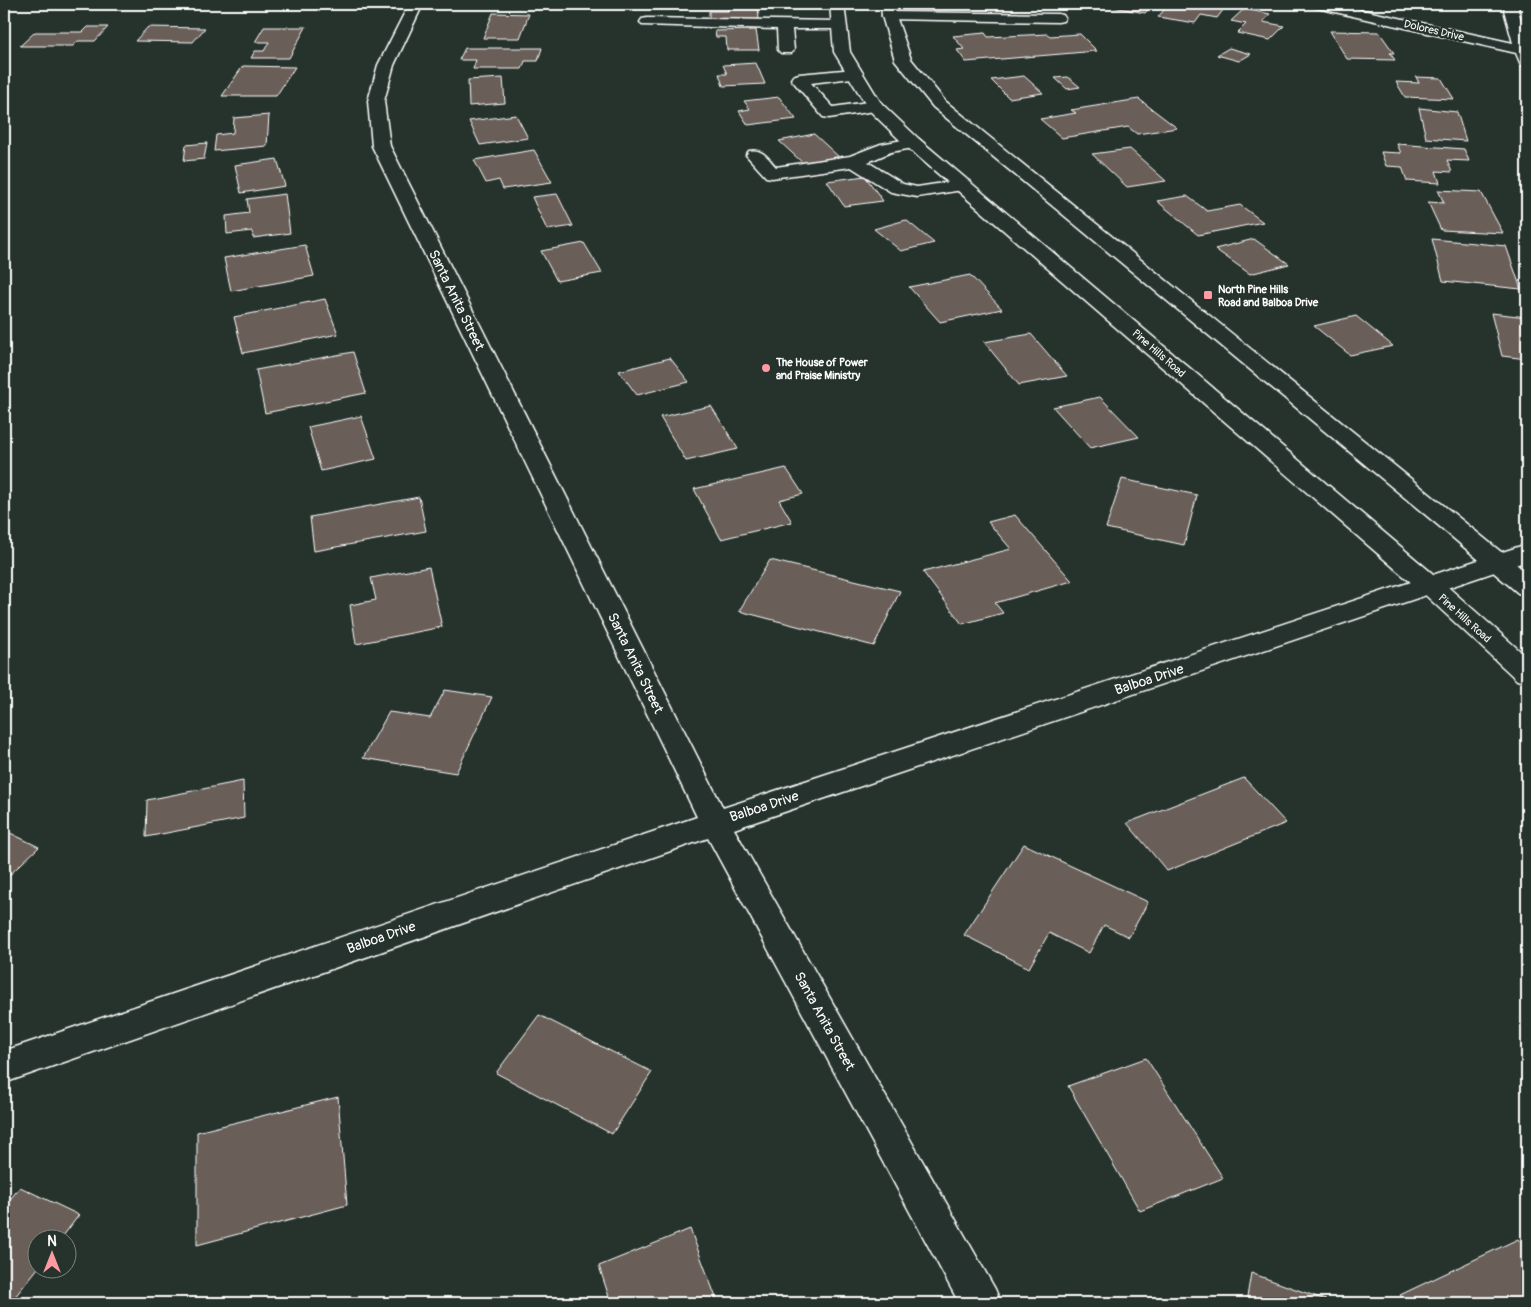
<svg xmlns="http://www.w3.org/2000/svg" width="1531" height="1307" viewBox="0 0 1531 1307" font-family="Pangolin,sans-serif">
  <rect width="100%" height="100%" fill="#26332d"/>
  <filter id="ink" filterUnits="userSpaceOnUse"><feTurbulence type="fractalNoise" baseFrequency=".02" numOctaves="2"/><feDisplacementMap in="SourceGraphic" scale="10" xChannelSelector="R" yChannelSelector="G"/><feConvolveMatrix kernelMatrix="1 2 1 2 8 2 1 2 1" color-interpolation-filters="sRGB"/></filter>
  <g filter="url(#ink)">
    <g fill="#6b5e59" stroke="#fff">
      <path d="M 490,4 L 522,4 L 521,7 L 488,6 Z"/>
      <path d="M 728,4 L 758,4 L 759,21 L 709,21 L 709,11 L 728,11 Z"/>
      <path d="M 1116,4 L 1154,4 L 1145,13 L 1113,7 Z"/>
      <path d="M 1169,4 L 1221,4 L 1227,5 L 1217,18 L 1201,15 L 1195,23 L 1158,17 Z"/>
      <path d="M 1244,9 L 1270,14 L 1263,22 L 1284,26 L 1270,40 L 1237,33 L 1246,24 L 1231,21 Z"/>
      <path d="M 493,13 L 529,14 L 520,38 L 483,38 Z"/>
      <path d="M 88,27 L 108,27 L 95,41 L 78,41 L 73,46 L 20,46 L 35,32 L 83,32 Z"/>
      <path d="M 148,27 L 205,28 L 193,42 L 135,41 Z"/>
      <path d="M 264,27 L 306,27 L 289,58 L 251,58 L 255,51 L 264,51 L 269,42 L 255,42 Z"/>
      <path d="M 756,30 L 759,50 L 727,50 L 726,37 L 716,37 L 715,31 Z"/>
      <path d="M 1330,31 L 1379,32 L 1394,53 L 1390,53 L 1395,60 L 1347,59 Z"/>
      <path d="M 985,33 L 988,37 L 1047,34 L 1050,36 L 1080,34 L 1097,51 L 966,62 L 957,50 L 964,49 L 953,36 Z"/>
      <path d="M 465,48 L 542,48 L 538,61 L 525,61 L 522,69 L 473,69 L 476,60 L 459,60 Z"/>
      <path d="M 1229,48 L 1251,54 L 1239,61 L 1217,55 Z"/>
      <path d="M 756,63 L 765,84 L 723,86 L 719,74 L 727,74 L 723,65 Z"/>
      <path d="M 243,66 L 295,67 L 276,96 L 222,96 Z"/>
      <path d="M 1024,76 L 1043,93 L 1009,98 L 991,80 Z"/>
      <path d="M 1068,77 L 1080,87 L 1067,89 L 1055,78 Z"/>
      <path d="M 1416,77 L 1441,78 L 1454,99 L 1405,97 L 1396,82 L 1419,83 Z"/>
      <path d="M 503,78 L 505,103 L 469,106 L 468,80 Z"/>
      <path d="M 779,97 L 796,119 L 748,125 L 739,111 L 750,109 L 744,101 Z"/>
      <path d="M 1139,99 L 1177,128 L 1137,134 L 1128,127 L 1062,138 L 1040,119 L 1076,113 L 1071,110 Z"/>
      <path d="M 1419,108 L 1457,112 L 1466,141 L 1426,138 Z"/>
      <path d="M 269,115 L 267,146 L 214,151 L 216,135 L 233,133 L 234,118 Z"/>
      <path d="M 516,115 L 528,138 L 480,145 L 469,121 Z"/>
      <path d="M 814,134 L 840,158 L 805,165 L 779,141 Z"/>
      <path d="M 207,143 L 204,159 L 184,161 L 186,145 Z"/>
      <path d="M 1397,144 L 1464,149 L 1469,161 L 1447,160 L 1452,172 L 1436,171 L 1440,183 L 1407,181 L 1402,167 L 1386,166 L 1381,152 L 1401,153 Z"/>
      <path d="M 1130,149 L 1166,181 L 1127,187 L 1092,154 Z"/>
      <path d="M 534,150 L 552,182 L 503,189 L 499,180 L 486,183 L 474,160 Z"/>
      <path d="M 277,159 L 285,186 L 241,193 L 235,165 Z"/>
      <path d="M 865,176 L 883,201 L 844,206 L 827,181 Z"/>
      <path d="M 1438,190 L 1481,192 L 1503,233 L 1441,230 L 1428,202 L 1444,203 Z"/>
      <path d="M 285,194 L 290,233 L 253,238 L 252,231 L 227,234 L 226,216 L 249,213 L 247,199 Z"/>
      <path d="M 557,194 L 573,226 L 547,230 L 532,197 Z"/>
      <path d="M 1187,196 L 1207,211 L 1240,205 L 1263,222 L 1198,235 L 1157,201 Z"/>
      <path d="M 906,220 L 934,243 L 901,251 L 874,229 Z"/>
      <path d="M 1254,239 L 1289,264 L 1250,274 L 1215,249 Z"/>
      <path d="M 1432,239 L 1506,246 L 1521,289 L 1443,281 Z"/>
      <path d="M 584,243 L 602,273 L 557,281 L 541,251 Z"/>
      <path d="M 305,245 L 314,276 L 231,291 L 224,258 Z"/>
      <path d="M 970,275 L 1002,309 L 940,322 L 909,287 Z"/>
      <path d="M 325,299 L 338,334 L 243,353 L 234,317 Z"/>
      <path d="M 1491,313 L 1527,317 L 1527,359 L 1502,356 Z"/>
      <path d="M 1356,316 L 1393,346 L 1350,355 L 1314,326 Z"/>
      <path d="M 1031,334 L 1067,376 L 1019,385 L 984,342 Z"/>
      <path d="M 353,352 L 366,393 L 265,413 L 256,370 Z"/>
      <path d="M 670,358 L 689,382 L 637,395 L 619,371 Z"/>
      <path d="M 1100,397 L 1139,437 L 1090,448 L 1053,407 Z"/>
      <path d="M 711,406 L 738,449 L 686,461 L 660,417 Z"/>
      <path d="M 361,416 L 376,459 L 321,471 L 308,427 Z"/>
      <path d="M 786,468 L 803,494 L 779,500 L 792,522 L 721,539 L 694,489 Z"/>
      <path d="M 1122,479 L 1197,495 L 1184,545 L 1106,528 Z"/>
      <path d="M 419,497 L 426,531 L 314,551 L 310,517 Z"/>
      <path d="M 1015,515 L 1072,581 L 995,603 L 1003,613 L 962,624 L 923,572 L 1011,549 L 988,522 Z"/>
      <path d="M 770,560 L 900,591 L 874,646 L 739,611 Z"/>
      <path d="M 429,567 L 442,627 L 356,644 L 350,605 L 376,600 L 371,578 Z"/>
      <path d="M 4,581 L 8,629 L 4,630 Z"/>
      <path d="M 445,690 L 492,697 L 456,773 L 363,758 L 389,712 L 430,718 Z"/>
      <path d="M 1244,778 L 1286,823 L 1167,871 L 1127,823 Z"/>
      <path d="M 243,781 L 244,818 L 146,837 L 147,800 Z"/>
      <path d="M 4,830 L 39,847 L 4,880 Z"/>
      <path d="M 1024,844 L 1148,902 L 1129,937 L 1104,925 L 1089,953 L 1049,933 L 1029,968 L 964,935 Z"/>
      <path d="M 539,1015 L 652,1072 L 612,1134 L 496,1073 Z"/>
      <path d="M 1146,1058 L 1223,1178 L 1140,1211 L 1068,1086 Z"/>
      <path d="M 338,1097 L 347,1205 L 197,1245 L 197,1132 Z"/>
      <path d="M 20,1187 L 79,1215 L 60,1240 L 38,1240 L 38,1268 L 10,1303 L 4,1303 L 4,1207 Z"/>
      <path d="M 690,1229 L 718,1303 L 611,1303 L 599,1266 Z"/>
      <path d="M 1518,1239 L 1527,1251 L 1527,1303 L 1406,1303 L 1400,1295 Z"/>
      <path d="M 1251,1273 L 1334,1303 L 1246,1303 Z"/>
    </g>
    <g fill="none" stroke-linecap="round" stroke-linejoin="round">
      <g stroke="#fff" stroke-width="3">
        <g id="minor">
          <path d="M 409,4 L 423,4 L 394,65 L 384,101 L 390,146 L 723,808 L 1527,544 L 1527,561 L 734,829 L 995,1289 L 1001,1303 L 959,1303 L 708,838 L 4,1083 L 4,1051 L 697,817 L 372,146 L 368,101 L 378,65 Z"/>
          <path d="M 1310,4 L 1335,4 L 1513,43 L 1504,10 L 1506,4 L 1520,4 L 1518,10 L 1527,41 L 1527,67 L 1521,65 L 1516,53 L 1317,8 L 1312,7 Z"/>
          <path d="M 889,12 L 1058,14 L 1063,15 L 1065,18 L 1063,21 L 1058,22 L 884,19 L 882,16 L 884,13 Z"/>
          <path d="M 647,18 L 838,21 L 843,22 L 845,25 L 843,28 L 838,29 L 792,29 L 794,50 L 791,53 L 781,53 L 778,50 L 777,29 L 642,25 L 640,22 L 642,19 Z"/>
          <path d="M 854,69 L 860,71 L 862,74 L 860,77 L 811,83 L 833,107 L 875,101 L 881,102 L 883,106 L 881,110 L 829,118 L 823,117 L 791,79 L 793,76 L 799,74 Z"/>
          <path d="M 913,138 L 919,139 L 922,143 L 919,147 L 891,152 L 868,162 L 903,184 L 917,187 L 963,180 L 969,181 L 972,185 L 969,189 L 917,197 L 891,192 L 851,167 L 772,178 L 766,177 L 746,155 L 749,151 C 762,148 768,158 776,167 L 850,156 L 881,144 Z"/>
        </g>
      </g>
      <g stroke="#fff" stroke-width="3">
        <g id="major">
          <path d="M 830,4 L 844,4 L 850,52 L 881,103 L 919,139 L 1439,579 L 1527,657 L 1527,683 L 1517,680 L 1421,591 L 907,147 L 869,110 L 834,52 Z"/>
          <path d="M 881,4 L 895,4 L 896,16 L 911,59 L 945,101 L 1527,573 L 1527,596 L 1518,593 L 1439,526 L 933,107 L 895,60 L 882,16 Z"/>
        </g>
      </g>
      <use href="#minor" fill="#26332d" fill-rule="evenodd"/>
      <use href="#major" fill="#26332d" fill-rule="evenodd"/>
    </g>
  </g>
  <g fill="#ff9aa2" stroke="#26332d" stroke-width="2">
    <rect x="1203" y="290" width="10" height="10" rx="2.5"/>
    <circle cx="766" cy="368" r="5"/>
  </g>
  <g text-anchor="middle" stroke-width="4.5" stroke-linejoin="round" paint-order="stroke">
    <g font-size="11" fill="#fff" stroke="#26332d">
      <text transform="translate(1434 30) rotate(13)" y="4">Dolores Drive</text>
      <text transform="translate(1159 353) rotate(41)" y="4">Pine Hills Road</text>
      <text transform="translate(1465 618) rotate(42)" y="4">Pine Hills Road</text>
    </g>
    <g font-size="11" font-weight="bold" fill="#fff" stroke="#26332d" text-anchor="start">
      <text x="1218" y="293">North Pine Hills<tspan x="1218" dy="13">Road and Balboa Drive</tspan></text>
      <text x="776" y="366">The House of Power<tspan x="776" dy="13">and Praise Ministry</tspan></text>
    </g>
    <g font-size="14" fill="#fff" stroke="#26332d">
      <text transform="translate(457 300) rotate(64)" y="5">Santa Anita Street</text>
      <text transform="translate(636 663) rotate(64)" y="5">Santa Anita Street</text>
      <text transform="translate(1149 679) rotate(-18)" y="5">Balboa Drive</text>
      <text transform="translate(764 806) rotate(-18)" y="5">Balboa Drive</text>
      <text transform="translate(381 937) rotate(-19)" y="5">Balboa Drive</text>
      <text transform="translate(825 1021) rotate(61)" y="5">Santa Anita Street</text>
    </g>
  </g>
  <rect width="1531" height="1307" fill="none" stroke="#26332d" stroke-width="20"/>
  <rect x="10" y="10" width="1511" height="1287" fill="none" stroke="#fff" stroke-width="2" filter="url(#ink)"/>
  <g transform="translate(52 1254)"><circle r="24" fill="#26332d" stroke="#7d8581"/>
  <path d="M0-4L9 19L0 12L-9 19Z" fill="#ff9aa2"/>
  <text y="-8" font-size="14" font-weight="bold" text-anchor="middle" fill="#ffffff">N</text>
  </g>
</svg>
